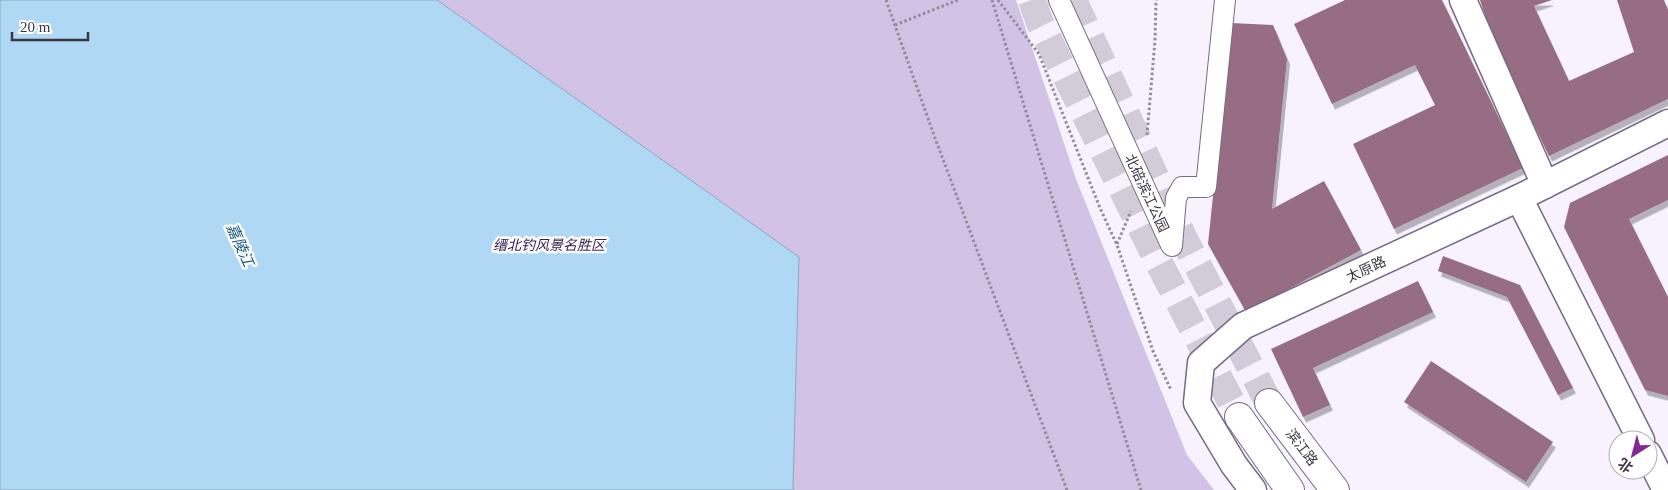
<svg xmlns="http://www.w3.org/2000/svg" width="1668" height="490" viewBox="0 0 1668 490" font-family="'Times New Roman','Noto Sans SC',serif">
  <defs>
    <filter id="shadow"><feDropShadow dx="3" dy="5.5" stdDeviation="0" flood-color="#0004"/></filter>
  </defs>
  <rect width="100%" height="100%" fill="#f7f2fe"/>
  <path fill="#d2c2e6" d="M 0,0 L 1016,0 L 1076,179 L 1187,455 L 1214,490 L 0,490 Z"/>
  <path fill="#afd8f5" stroke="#8ca7bf" d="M 0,0 L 437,0 L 799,257 L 793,488 L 794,490 L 0,490 Z"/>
  <g fill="#966d82" filter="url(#shadow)">
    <path d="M 1345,0 L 1442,0 L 1523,168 L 1394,229 L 1353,144 L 1435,105 L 1415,65 L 1332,104 L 1294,24 Z"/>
    <path d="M 1480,0 L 1552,0 L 1534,6 L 1569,81 L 1634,52 L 1617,0 L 1664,0 L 1668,10 L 1668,99 L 1549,156 L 1522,100 L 1487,21 Z"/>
    <path d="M 1231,23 L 1273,25 L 1287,59 L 1272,209 L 1324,181 L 1361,250 L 1246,312 L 1208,244 Z"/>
    <path d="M 1668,155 L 1668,200 L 1629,219 L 1668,297 L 1668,396 L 1645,390 L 1564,227 L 1570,203 Z"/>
    <path d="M 1443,256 L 1520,285 L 1573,388 L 1558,395 L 1507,297 L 1438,271 Z"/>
    <path d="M 1418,281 L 1433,312 L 1313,368 L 1330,405 L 1303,417 L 1271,349 Z"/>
    <path d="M 1431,361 L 1553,442 L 1526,482 L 1404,402 Z"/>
  </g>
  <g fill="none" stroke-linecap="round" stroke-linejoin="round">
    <g stroke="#d1ccd8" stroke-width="28" stroke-dasharray="28 14" stroke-linecap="butt">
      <path d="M 1032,0 L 1040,23 L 1158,261 L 1239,417"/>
      <path d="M 1073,0 L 1184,239 L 1269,403"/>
    </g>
    <g stroke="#776b85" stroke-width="22">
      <g id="pedestrian">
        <path d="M 1059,0 L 1171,245"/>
        <path d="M 1172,246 L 1176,198 L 1182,187 L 1206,187 L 1225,0"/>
      </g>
    </g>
    <g stroke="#776b85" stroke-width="29">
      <g id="minor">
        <path d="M 1463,0 L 1545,185"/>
        <path d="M 1519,198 L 1641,440"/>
        <path d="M 1648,454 L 1666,490"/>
        <path d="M 1253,490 L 1234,465 L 1197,403 L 1201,363 L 1243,326 L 1519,198 L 1668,123"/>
      </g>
    </g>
    <g stroke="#776b85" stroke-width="30">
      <g id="secondary">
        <path d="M 1269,403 L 1335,490"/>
        <path d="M 1239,417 L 1290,490"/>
      </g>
    </g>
    <g stroke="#928d99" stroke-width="3" stroke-dasharray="2.5 2.5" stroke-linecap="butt">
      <path d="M 886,0 L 935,138 L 1067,490"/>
      <path d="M 992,0 L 1141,490"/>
      <path d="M 998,0 L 1039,54 L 1100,208 L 1117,245 L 1153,351 L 1171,390"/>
      <path d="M 895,25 L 958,0"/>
      <path d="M 1147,135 L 1155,40 L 1156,0"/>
      <path d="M 1117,244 L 1131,211"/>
    </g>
    <use href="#pedestrian" stroke="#fff" stroke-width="20"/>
    <use href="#minor" stroke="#fff" stroke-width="26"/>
    <use href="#secondary" stroke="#fff" stroke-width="28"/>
  </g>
  <g text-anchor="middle" stroke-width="5" stroke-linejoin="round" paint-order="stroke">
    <g font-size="14" fill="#3b3642" stroke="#fff">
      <text transform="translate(1147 193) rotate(65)" y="5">北碚滨江公园</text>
      <text transform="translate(1366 269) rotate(-25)" y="5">太原路</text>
      <text transform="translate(1302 447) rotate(53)" y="5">滨江路</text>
    </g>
    <g font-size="14" font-style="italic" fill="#3a2153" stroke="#fff">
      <text x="549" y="250">缙北钓风景名胜区</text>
    </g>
    <g font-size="15" font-style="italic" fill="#11557b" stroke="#fff">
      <text transform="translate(240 245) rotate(66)" y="5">嘉陵江</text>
    </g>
  </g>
  <g transform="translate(1633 455) rotate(216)"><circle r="24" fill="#ffffff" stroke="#b1afb3"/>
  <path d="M0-4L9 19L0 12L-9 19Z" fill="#832793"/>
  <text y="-8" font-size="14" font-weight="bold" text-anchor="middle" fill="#3b3642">北</text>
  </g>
  <path d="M12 32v8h76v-8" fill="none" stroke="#3b3642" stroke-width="2.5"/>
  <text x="20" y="32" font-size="15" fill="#3b3642" stroke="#ffffff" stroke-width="4" paint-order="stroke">20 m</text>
</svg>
